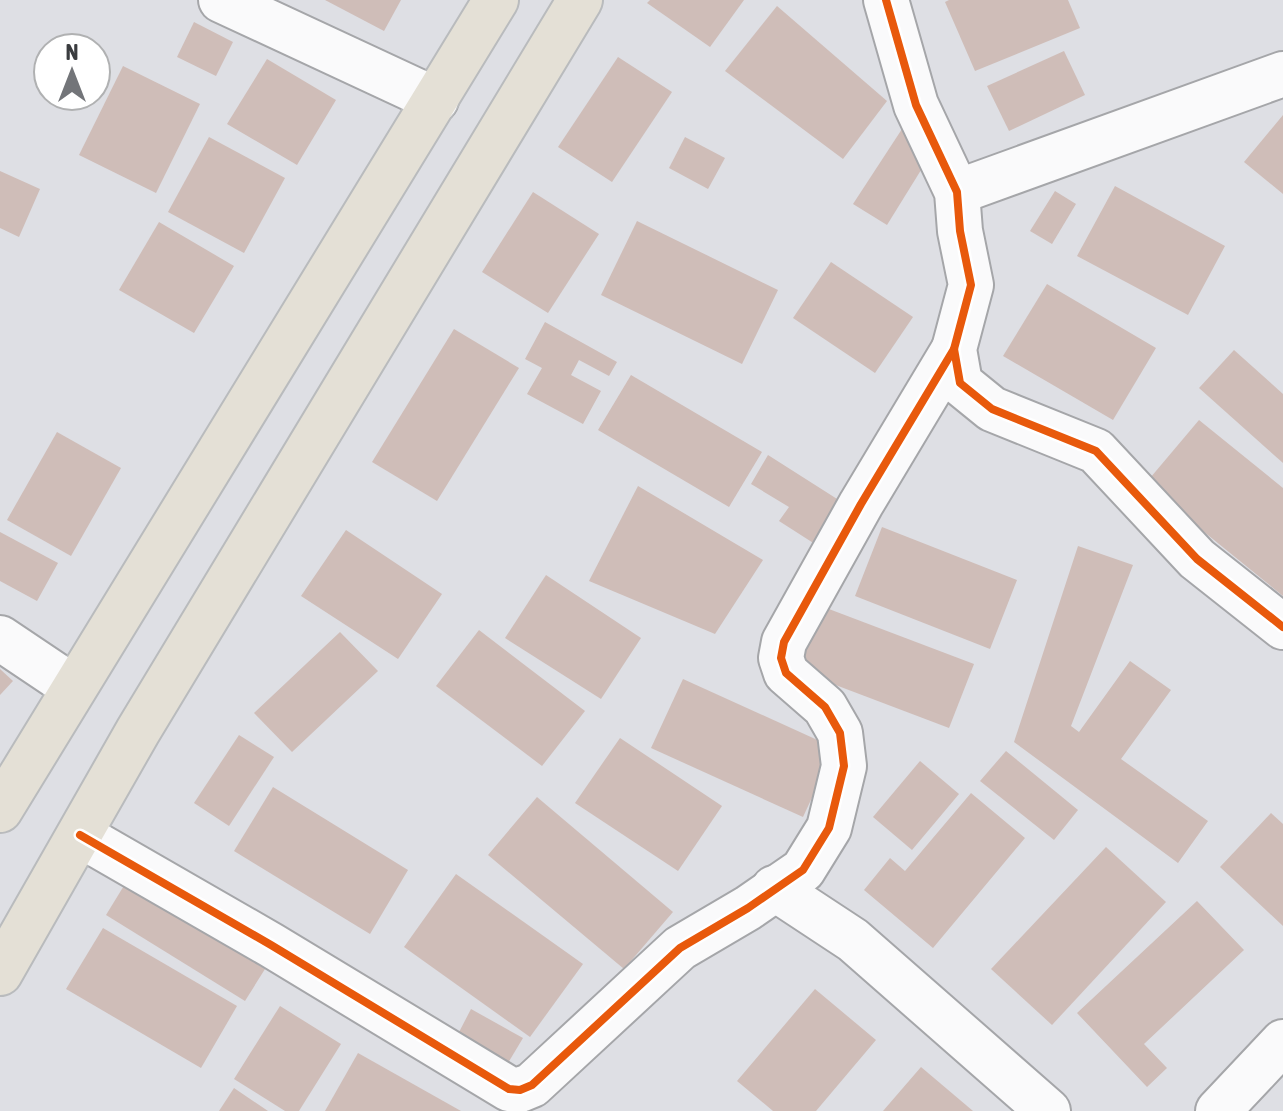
<svg xmlns="http://www.w3.org/2000/svg" width="1283" height="1111" viewBox="0 0 1283 1111" font-family="'Asap Condensed',sans-serif">
  <rect width="100%" height="100%" fill="#dedfe4"/>
  <g fill="#cfbdb8">
    <path d="M 325,0 L 401,0 L 384,31 Z"/>
    <path d="M 650,0 L 744,0 L 710,47 L 647,3 Z"/>
    <path d="M 949,0 L 1068,0 L 1080,28 L 975,71 L 945,2 Z"/>
    <path d="M 777,6 L 887,101 L 843,159 L 725,71 Z"/>
    <path d="M 194,22 L 233,42 L 216,76 L 177,57 Z"/>
    <path d="M 1064,51 L 1085,95 L 1009,131 L 987,86 Z"/>
    <path d="M 618,57 L 672,92 L 612,182 L 558,147 Z"/>
    <path d="M 267,59 L 336,100 L 297,165 L 227,124 Z"/>
    <path d="M 123,66 L 200,104 L 156,193 L 79,155 Z"/>
    <path d="M 1283,115 L 1283,194 L 1244,162 Z"/>
    <path d="M 902,129 L 926,162 L 887,225 L 853,204 Z"/>
    <path d="M 209,137 L 285,178 L 244,253 L 168,212 Z"/>
    <path d="M 685,137 L 725,158 L 708,189 L 669,168 Z"/>
    <path d="M 0,171 L 40,189 L 19,237 L 0,228 Z"/>
    <path d="M 1115,186 L 1225,246 L 1188,315 L 1077,256 Z"/>
    <path d="M 1055,191 L 1076,204 L 1052,244 L 1030,231 Z"/>
    <path d="M 533,192 L 599,234 L 548,313 L 482,272 Z"/>
    <path d="M 637,221 L 778,290 L 742,364 L 601,295 Z"/>
    <path d="M 159,222 L 234,266 L 194,333 L 119,290 Z"/>
    <path d="M 831,262 L 913,317 L 875,373 L 793,318 Z"/>
    <path d="M 1047,284 L 1156,348 L 1113,420 L 1003,356 Z"/>
    <path d="M 545,322 L 617,362 L 609,376 L 579,360 L 571,375 L 601,391 L 583,424 L 527,394 L 542,368 L 525,359 Z"/>
    <path d="M 454,329 L 519,368 L 437,501 L 372,462 Z"/>
    <path d="M 1234,350 L 1283,394 L 1283,463 L 1199,388 Z"/>
    <path d="M 631,375 L 762,452 L 729,507 L 598,430 Z"/>
    <path d="M 1199,420 L 1283,488 L 1283,596 L 1145,484 Z"/>
    <path d="M 57,432 L 121,468 L 71,556 L 7,520 Z"/>
    <path d="M 768,455 L 845,504 L 818,546 L 779,521 L 789,507 L 751,484 Z"/>
    <path d="M 638,486 L 763,560 L 715,634 L 589,581 Z"/>
    <path d="M 882,527 L 1017,580 L 990,649 L 855,596 Z"/>
    <path d="M 346,530 L 442,594 L 398,659 L 301,596 Z"/>
    <path d="M 0,532 L 58,563 L 37,601 L 0,581 Z"/>
    <path d="M 1078,546 L 1133,565 L 1071,726 L 1079,732 L 1130,661 L 1171,690 L 1121,759 L 1208,821 L 1178,863 L 1014,742 Z"/>
    <path d="M 546,575 L 641,638 L 601,699 L 505,638 Z"/>
    <path d="M 821,606 L 974,664 L 949,728 L 796,670 Z"/>
    <path d="M 479,630 L 585,711 L 542,766 L 436,686 Z"/>
    <path d="M 340,632 L 378,671 L 292,752 L 254,713 Z"/>
    <path d="M 0,669 L 13,681 L 0,695 Z"/>
    <path d="M 683,679 L 835,748 L 803,817 L 651,748 Z"/>
    <path d="M 239,735 L 274,757 L 229,826 L 194,803 Z"/>
    <path d="M 620,738 L 722,806 L 678,871 L 575,803 Z"/>
    <path d="M 1006,751 L 1078,810 L 1054,840 L 980,781 Z"/>
    <path d="M 920,761 L 959,794 L 912,850 L 873,817 Z"/>
    <path d="M 273,787 L 408,870 L 370,934 L 234,851 Z"/>
    <path d="M 971,793 L 1025,838 L 933,948 L 864,890 L 890,858 L 905,871 Z"/>
    <path d="M 537,797 L 673,912 L 624,969 L 488,855 Z"/>
    <path d="M 1271,813 L 1283,824 L 1283,926 L 1220,867 Z"/>
    <path d="M 1106,847 L 1166,902 L 1052,1025 L 991,969 Z"/>
    <path d="M 456,874 L 583,964 L 530,1037 L 404,947 Z"/>
    <path d="M 125,884 L 265,969 L 245,1001 L 106,915 Z"/>
    <path d="M 1197,901 L 1244,950 L 1144,1044 L 1167,1068 L 1147,1087 L 1077,1013 Z"/>
    <path d="M 103,928 L 237,1006 L 201,1068 L 66,989 Z"/>
    <path d="M 815,989 L 876,1040 L 816,1111 L 773,1111 L 737,1081 Z"/>
    <path d="M 280,1006 L 341,1044 L 299,1111 L 285,1111 L 234,1079 Z"/>
    <path d="M 471,1009 L 523,1038 L 508,1063 L 457,1036 Z"/>
    <path d="M 358,1053 L 461,1111 L 325,1111 Z"/>
    <path d="M 921,1067 L 973,1111 L 883,1111 Z"/>
    <path d="M 234,1088 L 268,1111 L 219,1111 Z"/>
  </g>
  <g fill="none" stroke-linecap="round" stroke-linejoin="round">
    <g stroke="#a5a6a9" stroke-width="48">
      <g id="minor">
        <path d="M 221,0 L 436,100"/>
        <path d="M 886,0 L 916,105 L 957,192 L 960,231 L 971,285 L 954,349 L 960,383 L 992,409 L 1096,451 L 1197,559 L 1283,627"/>
        <path d="M 957,192 L 1283,74"/>
        <path d="M 0,638 L 73,687"/>
        <path d="M 80,835 L 271,945 L 509,1089 L 520,1090 L 532,1085 L 680,948 L 748,908 L 803,870 L 829,828 L 844,766 L 840,733 L 825,707 L 786,673 L 781,658 L 784,642 L 861,504 L 954,349"/>
        <path d="M 774,888 L 853,940 L 1048,1111"/>
        <path d="M 1218,1111 L 1283,1042"/>
      </g>
    </g>
    <g stroke="#b9bbbd" stroke-width="48">
      <g id="trunk">
        <path d="M 0,810 L 496,0"/>
        <path d="M 0,973 L 138,731 L 580,0"/>
      </g>
    </g>
    <use href="#minor" stroke="#fafafb" stroke-width="44"/>
    <use href="#trunk" stroke="#e4e0d6" stroke-width="44"/>
    <g stroke="#fff" stroke-width="13">
      <g id="cycleway">
        <path d="M 886,0 L 916,105 L 957,192 L 960,231 L 971,285 L 954,349 L 960,383 L 992,409 L 1096,451 L 1197,559 L 1283,627"/>
        <path d="M 80,835 L 271,945 L 509,1089 L 520,1090 L 532,1085 L 680,948 L 748,908 L 803,870 L 829,828 L 844,766 L 840,733 L 825,707 L 786,673 L 781,658 L 784,642 L 861,504 L 954,349"/>
      </g>
    </g>
    <use href="#cycleway" stroke="#e8590c" stroke-width="8"/>
  </g>
  <g transform="translate(72 72)"><circle r="38" fill="#ffffff" stroke="#b0b1b2" stroke-width="2"/>
  <path d="M0-6L14 30L0 20L-14 30Z" fill="#737579"/>
  <text y="-12" font-size="22" font-weight="bold" text-anchor="middle" fill="#3a3c3f">N</text>
  </g>
</svg>
